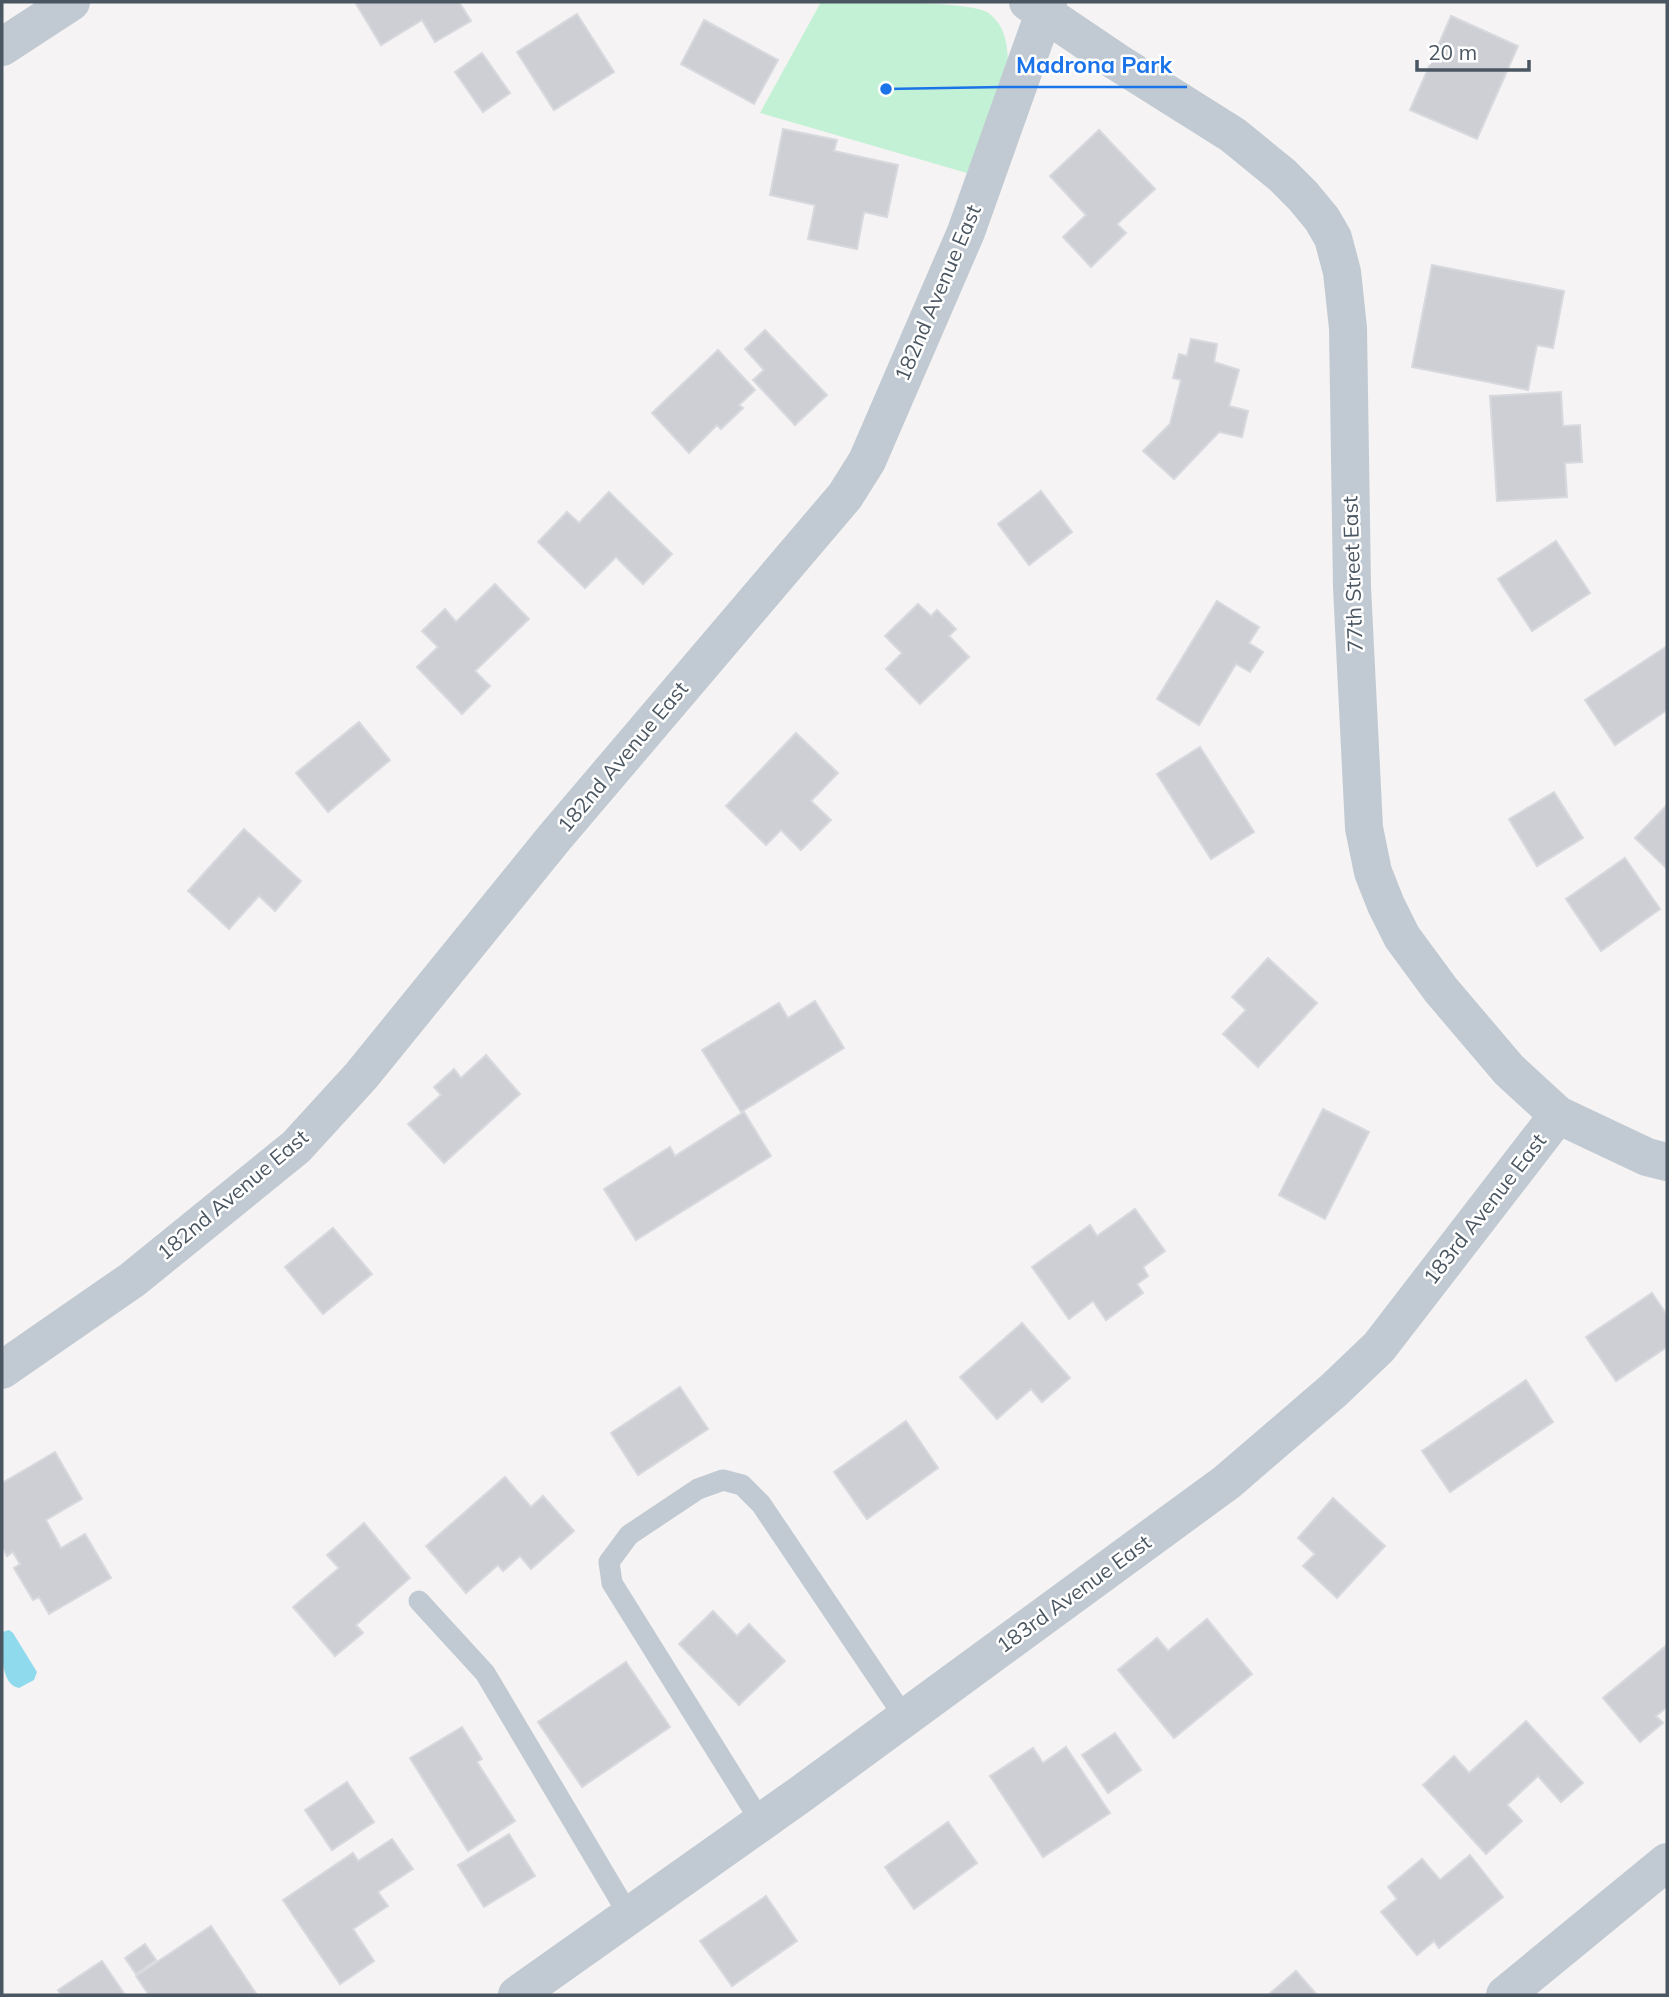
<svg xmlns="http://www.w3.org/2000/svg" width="1669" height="1997" viewBox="0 0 1669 1997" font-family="Mulish,sans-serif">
  <rect width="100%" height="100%" fill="#f5f3f3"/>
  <path fill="#c3f1d5" d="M 821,2 C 855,2 963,0 987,12 C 1005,24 1008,45 1008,65 L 967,173 L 760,113 Z"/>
  <path fill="#90daee" d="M 9,1630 L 13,1633 L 37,1672 L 34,1680 L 19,1688 C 0,1685 2,1649 2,1632 Z"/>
  <g fill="#cdcfd5" stroke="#d7d9de" stroke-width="2">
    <path d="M 355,2 L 459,2 L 471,21 L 435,42 L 422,20 L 381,45 Z"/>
    <path d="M 577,14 L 614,72 L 554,110 L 517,52 Z"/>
    <path d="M 1451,16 L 1518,46 L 1477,139 L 1410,110 Z"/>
    <path d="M 704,20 L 778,60 L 754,104 L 681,64 Z"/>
    <path d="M 482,53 L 510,93 L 483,112 L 455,72 Z"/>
    <path d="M 783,129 L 837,140 L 834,151 L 898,165 L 887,217 L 864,212 L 857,249 L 808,239 L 815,205 L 770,195 Z"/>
    <path d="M 1099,130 L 1155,189 L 1117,224 L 1126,233 L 1091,267 L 1063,237 L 1086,215 L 1050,176 Z"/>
    <path d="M 1432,265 L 1564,291 L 1553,348 L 1537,345 L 1528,390 L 1412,367 Z"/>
    <path d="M 765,330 L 827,395 L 795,425 L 753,380 L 764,370 L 745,349 Z"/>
    <path d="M 1191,339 L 1217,344 L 1214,362 L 1239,370 L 1229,406 L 1248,411 L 1242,437 L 1219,432 L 1174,479 L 1143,451 L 1170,424 L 1181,380 L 1173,378 L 1179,354 L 1187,356 Z"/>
    <path d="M 718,350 L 755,390 L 739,405 L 743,408 L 721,429 L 717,425 L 689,453 L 652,413 Z"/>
    <path d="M 1561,392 L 1563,426 L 1580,425 L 1582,462 L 1565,463 L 1567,497 L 1497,501 L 1490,396 Z"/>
    <path d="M 1041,491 L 1072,532 L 1029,565 L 998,524 Z"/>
    <path d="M 609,492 L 672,554 L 643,584 L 616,557 L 585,588 L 538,542 L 567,512 L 579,523 Z"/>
    <path d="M 1556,541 L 1590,593 L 1532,631 L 1498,579 Z"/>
    <path d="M 495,584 L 529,619 L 475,671 L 490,686 L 462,714 L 417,667 L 438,647 L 422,631 L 445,609 L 456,622 Z"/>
    <path d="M 1217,601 L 1259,627 L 1249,643 L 1263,652 L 1250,672 L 1236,664 L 1199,725 L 1157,699 Z"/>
    <path d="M 918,604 L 931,616 L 937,610 L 956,629 L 949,636 L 969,657 L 920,704 L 886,669 L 902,653 L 885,636 Z"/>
    <path d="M 1667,646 L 1667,710 L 1615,745 L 1585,700 Z"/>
    <path d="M 359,722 L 390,760 L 328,812 L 296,773 Z"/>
    <path d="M 796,733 L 838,773 L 811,801 L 831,820 L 801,850 L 781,830 L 766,845 L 726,806 Z"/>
    <path d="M 1200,747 L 1254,832 L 1211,859 L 1157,774 Z"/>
    <path d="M 1554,792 L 1583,838 L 1537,866 L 1509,819 Z"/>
    <path d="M 1667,805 L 1667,869 L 1635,838 Z"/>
    <path d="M 244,829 L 301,881 L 275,911 L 259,896 L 229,929 L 188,891 Z"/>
    <path d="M 1625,858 L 1660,909 L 1601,951 L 1566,899 Z"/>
    <path d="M 1268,958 L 1317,1003 L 1258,1067 L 1223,1034 L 1246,1010 L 1232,997 Z"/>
    <path d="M 815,1001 L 844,1048 L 741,1112 L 702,1050 L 779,1003 L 788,1018 Z"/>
    <path d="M 486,1055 L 520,1094 L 444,1163 L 408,1124 L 441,1095 L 434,1087 L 454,1069 L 461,1078 Z"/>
    <path d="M 1323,1109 L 1369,1132 L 1325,1219 L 1279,1195 Z"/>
    <path d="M 744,1112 L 771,1156 L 636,1240 L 604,1189 L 670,1147 L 675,1156 Z"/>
    <path d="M 1135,1209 L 1165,1251 L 1143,1267 L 1148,1276 L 1137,1284 L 1143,1293 L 1106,1320 L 1093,1301 L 1069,1319 L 1032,1267 L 1090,1225 L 1097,1236 Z"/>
    <path d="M 333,1228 L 372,1274 L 323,1314 L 285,1267 Z"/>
    <path d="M 1652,1293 L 1667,1315 L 1667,1347 L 1616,1381 L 1586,1337 Z"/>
    <path d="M 1022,1323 L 1070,1378 L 1042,1402 L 1031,1389 L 997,1419 L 960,1377 Z"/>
    <path d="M 1526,1380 L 1553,1422 L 1450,1492 L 1422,1451 Z"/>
    <path d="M 680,1387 L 708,1429 L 638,1475 L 611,1433 Z"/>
    <path d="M 906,1421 L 938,1468 L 867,1519 L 834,1472 Z"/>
    <path d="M 55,1452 L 82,1499 L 46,1520 L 61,1548 L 85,1534 L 111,1578 L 49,1614 L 39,1597 L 33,1600 L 14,1568 L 20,1564 L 13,1552 L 7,1556 L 2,1547 L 2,1483 Z"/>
    <path d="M 505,1477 L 531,1507 L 543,1496 L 574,1531 L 531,1569 L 520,1556 L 503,1571 L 498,1565 L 466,1593 L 426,1546 Z"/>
    <path d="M 1333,1498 L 1385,1546 L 1337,1598 L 1303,1566 L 1315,1554 L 1298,1538 Z"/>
    <path d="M 364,1523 L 410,1578 L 356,1625 L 363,1633 L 335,1656 L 293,1607 L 339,1568 L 327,1555 Z"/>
    <path d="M 713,1611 L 737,1636 L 749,1624 L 785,1661 L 739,1705 L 679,1644 Z"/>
    <path d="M 1207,1619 L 1252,1674 L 1174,1738 L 1118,1670 L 1157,1638 L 1168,1651 Z"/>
    <path d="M 1667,1645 L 1667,1707 L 1656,1716 L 1663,1723 L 1640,1742 L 1603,1698 Z"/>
    <path d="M 626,1662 L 670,1727 L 582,1787 L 538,1722 Z"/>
    <path d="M 1526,1721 L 1583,1783 L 1561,1802 L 1538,1776 L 1507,1805 L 1522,1821 L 1486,1854 L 1423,1785 L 1454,1756 L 1469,1773 Z"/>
    <path d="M 462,1727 L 482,1759 L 477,1762 L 515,1821 L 468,1851 L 410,1758 Z"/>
    <path d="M 1115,1733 L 1141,1770 L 1108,1793 L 1082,1755 Z"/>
    <path d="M 1066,1747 L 1110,1813 L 1043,1857 L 990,1776 L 1033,1748 L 1043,1763 Z"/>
    <path d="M 347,1782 L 374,1822 L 332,1850 L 305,1810 Z"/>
    <path d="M 948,1822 L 977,1863 L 914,1909 L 885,1867 Z"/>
    <path d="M 509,1834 L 535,1876 L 484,1907 L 458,1865 Z"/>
    <path d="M 392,1839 L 413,1869 L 378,1892 L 388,1906 L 353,1929 L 374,1961 L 340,1984 L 283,1900 L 353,1853 L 358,1861 Z"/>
    <path d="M 1470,1855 L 1503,1897 L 1439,1948 L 1434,1941 L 1417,1955 L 1381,1912 L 1397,1899 L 1388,1887 L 1422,1859 L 1440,1880 Z"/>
    <path d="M 766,1896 L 797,1941 L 732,1986 L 700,1941 Z"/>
    <path d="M 211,1926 L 257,1995 L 149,1995 L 136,1976 Z"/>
    <path d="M 145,1944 L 156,1960 L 136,1974 L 125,1958 Z"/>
    <path d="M 102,1961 L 125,1995 L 61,1995 L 58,1990 Z"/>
    <path d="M 1296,1971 L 1317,1995 L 1268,1995 Z"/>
  </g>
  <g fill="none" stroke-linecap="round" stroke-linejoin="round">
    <g stroke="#c1cad2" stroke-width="21">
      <path d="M 419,1601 L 485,1673 L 630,1917"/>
      <path d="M 761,1822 L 612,1583 L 609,1562 L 629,1535 L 698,1489 L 723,1480 L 742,1485 L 761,1504 L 905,1718"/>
    </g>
    <g stroke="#c1cad2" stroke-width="38">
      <path d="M 1028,2 L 1117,62 L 1233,135 L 1282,175 L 1303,196 L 1322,219 L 1333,238 L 1342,272 L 1348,328 L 1352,587 L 1364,828 L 1373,872 L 1386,905 L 1402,937 L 1441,990 L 1509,1070 L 1558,1115 L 1647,1157 L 1667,1162"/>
      <path d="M 2,47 L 71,2"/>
      <path d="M 2,1370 L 132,1280 L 296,1147 L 361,1076 L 555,837 L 845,496 L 867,461 L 966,232 L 1048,2"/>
      <path d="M 517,1995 L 801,1794 L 1227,1482 L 1334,1390 L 1379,1347 L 1558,1115"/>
      <path d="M 1505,1995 L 1667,1862"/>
    </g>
  </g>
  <g text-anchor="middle" stroke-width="5" stroke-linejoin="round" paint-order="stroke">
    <g font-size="21" fill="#4a5661" stroke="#fff">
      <text transform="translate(938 293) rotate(-67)" y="7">182nd Avenue East</text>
      <text transform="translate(1353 574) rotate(-92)" y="7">77th Street East</text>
      <text transform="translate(623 757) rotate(-50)" y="7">182nd Avenue East</text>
      <text transform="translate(233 1195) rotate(-40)" y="7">182nd Avenue East</text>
      <text transform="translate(1485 1209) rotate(-52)" y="7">183rd Avenue East</text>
      <text transform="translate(1074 1594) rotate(-36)" y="7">183rd Avenue East</text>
    </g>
  </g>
  <path fill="none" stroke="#1a73e8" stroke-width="2.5" d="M886 89L1002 87H1187"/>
  <circle fill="#1a73e8" stroke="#fff" stroke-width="2.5" cx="886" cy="89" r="7"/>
  <g font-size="23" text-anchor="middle" font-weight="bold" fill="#1a73e8" stroke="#fff" stroke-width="5" stroke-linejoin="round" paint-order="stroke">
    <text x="1094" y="73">Madrona Park</text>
  </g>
  <rect width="1669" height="1997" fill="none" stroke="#4a5661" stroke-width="7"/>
  <path d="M1417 60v10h112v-10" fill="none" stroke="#4a5661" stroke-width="3.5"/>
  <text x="1428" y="60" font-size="21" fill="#4a5661" stroke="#ffffff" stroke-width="5" paint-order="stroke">20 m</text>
</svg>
